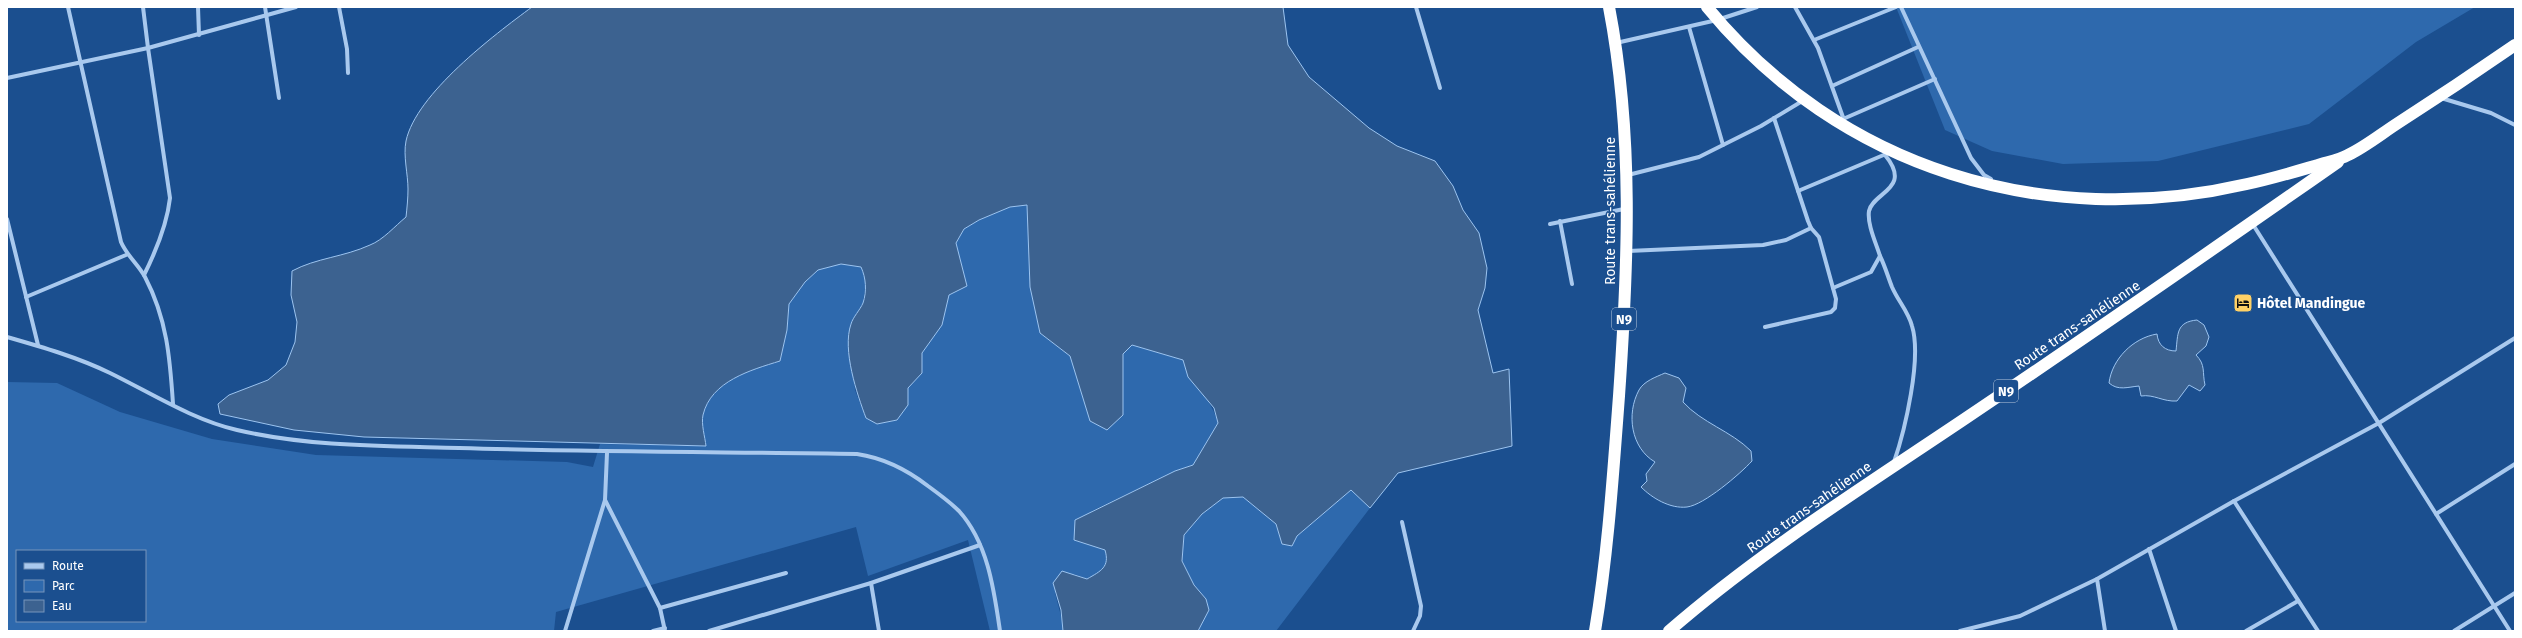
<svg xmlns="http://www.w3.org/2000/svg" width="2522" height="638" viewBox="0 0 2522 638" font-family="'Fira Sans',sans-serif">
  <rect width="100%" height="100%" fill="#1b4f8f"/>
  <g fill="#2e69ad" fill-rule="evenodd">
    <path d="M 1896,7 L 2475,7 L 2416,42 L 2309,124 L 2158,161 L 2063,164 L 1992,151 L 1945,130 Z"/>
    <path d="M 1027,205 L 1040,333 L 1070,356 L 1091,421 L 1123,389 L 1123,354 L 1132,345 L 1183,360 C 1191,387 1211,396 1218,423 L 1193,465 L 1175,471 L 1092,511 L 1074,540 L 1105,550 C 1110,569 1102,571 1087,579 L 1074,574 L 1055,593 L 1065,631 L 990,631 L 968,540 L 868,576 L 856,527 L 556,612 L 554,631 L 7,631 L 7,382 L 57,383 L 120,412 L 212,439 L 316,455 L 567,462 L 593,467 L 600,444 L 706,446 C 705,437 701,424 703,415 C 711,381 751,370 780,361 L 787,330 L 789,304 L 805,282 L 818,270 L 841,263 L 861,267 L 866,280 L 863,303 L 850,325 L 855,390 L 866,418 L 877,424 L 897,420 L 908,388 L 922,373 L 922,353 L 942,325 L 945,307 L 959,261 L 956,243 L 964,229 L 979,220 L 1010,207 ZM 17,551 L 145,551 L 145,621 L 17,621 Z"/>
    <path d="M 1351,490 L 1370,508 L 1276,631 L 1197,631 L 1206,599 L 1194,585 L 1182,560 L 1184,535 L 1202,514 L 1223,498 L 1243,497 L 1276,524 L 1282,544 L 1297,536 Z"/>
  </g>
  <g fill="#3c6290" stroke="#9cc4f0">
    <path d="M 532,7 L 1283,7 L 1288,45 L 1309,77 L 1369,128 L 1397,146 L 1435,161 L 1453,186 L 1463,210 L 1479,233 L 1487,268 L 1485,288 L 1478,310 L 1493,373 L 1509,369 L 1512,446 L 1398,473 L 1370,508 L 1351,490 L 1297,536 L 1292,546 L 1282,544 L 1276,524 L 1243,497 L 1223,498 L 1202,514 L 1184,535 L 1182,561 L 1194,585 L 1206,599 L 1209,610 L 1198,631 L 1063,631 L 1061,610 L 1053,583 L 1062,571 L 1087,579 C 1101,571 1110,567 1105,550 L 1074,540 L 1075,520 L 1175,471 L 1193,465 L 1218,423 L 1214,408 L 1188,377 L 1183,360 L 1132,345 L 1123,354 L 1123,415 L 1107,430 L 1090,421 L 1070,356 L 1040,333 L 1030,287 L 1027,205 L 1010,207 L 979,220 L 964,229 L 956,243 L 967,286 L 949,295 L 942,325 L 922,353 L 922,373 L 908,388 L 908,405 L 897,420 L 877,424 L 866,418 C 857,394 842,350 851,324 C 853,317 860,310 863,303 C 867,291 866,278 861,267 L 841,264 L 818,270 L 805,282 L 789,304 L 787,330 L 780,361 C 751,370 711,381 703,415 C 701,424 705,437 706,446 L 364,437 L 294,430 L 220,414 L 218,404 L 229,395 L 268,380 L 286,365 L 295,342 L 297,322 L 291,295 L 292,271 C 316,258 344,257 370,245 C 383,240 395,226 406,217 C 407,208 408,198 408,189 C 408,174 403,156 406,141 C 416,94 494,35 532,7 Z"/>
    <path d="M 2197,320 L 2204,325 L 2209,337 L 2206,346 L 2196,355 C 2206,365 2202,372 2205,385 L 2200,391 L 2189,385 L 2177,401 C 2163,402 2154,394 2141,396 L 2139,386 C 2128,387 2118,391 2109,383 C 2112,359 2133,338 2157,334 C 2158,345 2165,351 2176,351 C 2178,334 2176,322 2197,320 Z"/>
    <path d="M 1665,373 L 1679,378 L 1686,388 L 1683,402 C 1702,423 1731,431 1751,451 L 1752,461 C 1740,474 1704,505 1687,507 C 1670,509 1652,498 1641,487 L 1647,481 L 1646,474 L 1655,462 C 1631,448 1626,414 1639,390 C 1644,381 1656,377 1665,373 Z"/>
  </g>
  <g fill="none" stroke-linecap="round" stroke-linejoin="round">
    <g stroke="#a9c9ee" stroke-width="4">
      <path d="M 68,7 L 121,242 C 127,256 138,264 145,277 C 167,319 170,358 173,404"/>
      <path d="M 143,7 L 148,48 L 296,7"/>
      <path d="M 198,7 L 199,35"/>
      <path d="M 265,7 L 279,98"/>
      <path d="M 339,7 L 347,49 L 348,73"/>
      <path d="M 1416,7 L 1440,88"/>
      <path d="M 1795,7 L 1818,48 L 1844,120"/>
      <path d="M 1901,7 L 1971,158 L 1984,175 L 1991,179"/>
      <path d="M 1689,27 L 1723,145"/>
      <path d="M 1814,40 L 1896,7"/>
      <path d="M 1616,43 L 1717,20 L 1757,7"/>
      <path d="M 7,78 L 148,48 L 170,198 C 167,225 156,251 144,275"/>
      <path d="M 1832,86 L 1918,47"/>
      <path d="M 2441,98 L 2491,113 L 2515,125"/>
      <path d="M 1843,119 L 1935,79"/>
      <path d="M 1628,175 L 1699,157 L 1761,126 L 1804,100"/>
      <path d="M 1798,191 L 1886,154"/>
      <path d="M 7,219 L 38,345"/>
      <path d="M 1560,221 L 1572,284"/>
      <path d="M 2252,223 L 2510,631"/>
      <path d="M 1550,224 L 1624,209"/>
      <path d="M 1628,251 L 1763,245 L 1786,240 L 1811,228"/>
      <path d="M 1880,256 C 1885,266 1888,277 1892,287 C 1898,301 1908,311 1912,326 C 1922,358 1905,430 1894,462"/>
      <path d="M 1833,288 L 1871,272 L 1880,256 C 1876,243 1867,224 1869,211 C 1873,192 1913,189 1885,155"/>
      <path d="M 26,297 L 126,255"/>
      <path d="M 1765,327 L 1831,312 L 1835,308 L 1836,299 L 1819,237 L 1811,228 L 1808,221 L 1774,118"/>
      <path d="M 7,337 C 42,347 77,357 110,373 C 151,393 193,420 237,430 C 310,447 385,446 459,448 C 592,452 724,452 857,454 C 884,458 906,469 928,486 C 939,494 950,502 959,511 C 988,543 994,590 1000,631"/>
      <path d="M 605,500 L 660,608 L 665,631"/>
      <path d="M 2234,501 L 2318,631"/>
      <path d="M 2436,514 L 2515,464"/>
      <path d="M 1402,522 L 1421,606 L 1420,616 L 1413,631"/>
      <path d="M 2149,549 L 2176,631"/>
      <path d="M 2097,579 L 2105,631"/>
      <path d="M 871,583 L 879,631"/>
      <path d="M 660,608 L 786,573"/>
      <path d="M 565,631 L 605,500 L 607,453"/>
      <path d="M 653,631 L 665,628"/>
      <path d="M 709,631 L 871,583 L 980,545"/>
      <path d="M 1960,631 L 2020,616 L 2097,579 L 2234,501 L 2379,423 L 2515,338"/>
      <path d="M 2246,631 L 2298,601"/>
      <path d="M 2454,631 L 2515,593"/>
    </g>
    <g stroke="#fff" stroke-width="12">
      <path d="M 1707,7 C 1840,169 2044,231 2247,184 C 2271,179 2294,172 2318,165 C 2327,162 2339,160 2348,155 C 2365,147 2381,134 2398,123 C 2437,98 2476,72 2515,45"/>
      <path d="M 1595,631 C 1608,553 1613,475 1619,396 C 1628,265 1634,137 1609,7"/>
      <path d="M 1669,631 C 1761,551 1865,486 1966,418 C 2091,334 2215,248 2338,162"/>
    </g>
  </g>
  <defs>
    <g id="hotel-square" transform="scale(1)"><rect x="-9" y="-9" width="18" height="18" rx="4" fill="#ffd166" stroke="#1b4f8f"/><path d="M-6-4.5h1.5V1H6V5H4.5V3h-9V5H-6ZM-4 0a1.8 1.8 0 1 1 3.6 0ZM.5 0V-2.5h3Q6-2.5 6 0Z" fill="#111"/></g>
  </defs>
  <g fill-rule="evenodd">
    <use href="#hotel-square" x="2243" y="303"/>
  </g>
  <g text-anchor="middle" stroke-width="3" stroke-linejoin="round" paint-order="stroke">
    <g fill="#1b4f8f" stroke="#bbcadd" stroke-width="1">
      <rect x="1612" y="308" width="24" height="22" rx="3"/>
      <rect x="1994" y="380" width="24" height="22" rx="3"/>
    </g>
    <g font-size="13" font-weight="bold" fill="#fff">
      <text x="1624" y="324">N9</text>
      <text x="2006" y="396">N9</text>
    </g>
    <g font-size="14" fill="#fff" stroke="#1b4f8f">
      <text transform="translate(1610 211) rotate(-90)" y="5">Route trans-sahélienne</text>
      <text transform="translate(2077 325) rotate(-34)" y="5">Route trans-sahélienne</text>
      <text transform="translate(1809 507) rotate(-35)" y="5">Route trans-sahélienne</text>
    </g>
    <g font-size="14" font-weight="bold" fill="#fff" stroke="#1b4f8f" text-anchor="start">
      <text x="2257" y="308">Hôtel Mandingue</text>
    </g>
  </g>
  <rect width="2522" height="638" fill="none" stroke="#ffffff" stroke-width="16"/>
  <rect x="16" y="550" width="130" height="72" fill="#1b4f8f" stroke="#7695bc"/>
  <rect x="24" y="563" width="20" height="6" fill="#a9c9ee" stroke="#7695bc"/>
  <text x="52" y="570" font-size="12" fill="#ffffff">Route</text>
  <rect x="24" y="580" width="20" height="12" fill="#2e69ad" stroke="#7695bc"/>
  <text x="52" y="590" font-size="12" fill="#ffffff">Parc</text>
  <rect x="24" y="600" width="20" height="12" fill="#3c6290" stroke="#7695bc"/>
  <text x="52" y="610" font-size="12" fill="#ffffff">Eau</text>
</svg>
